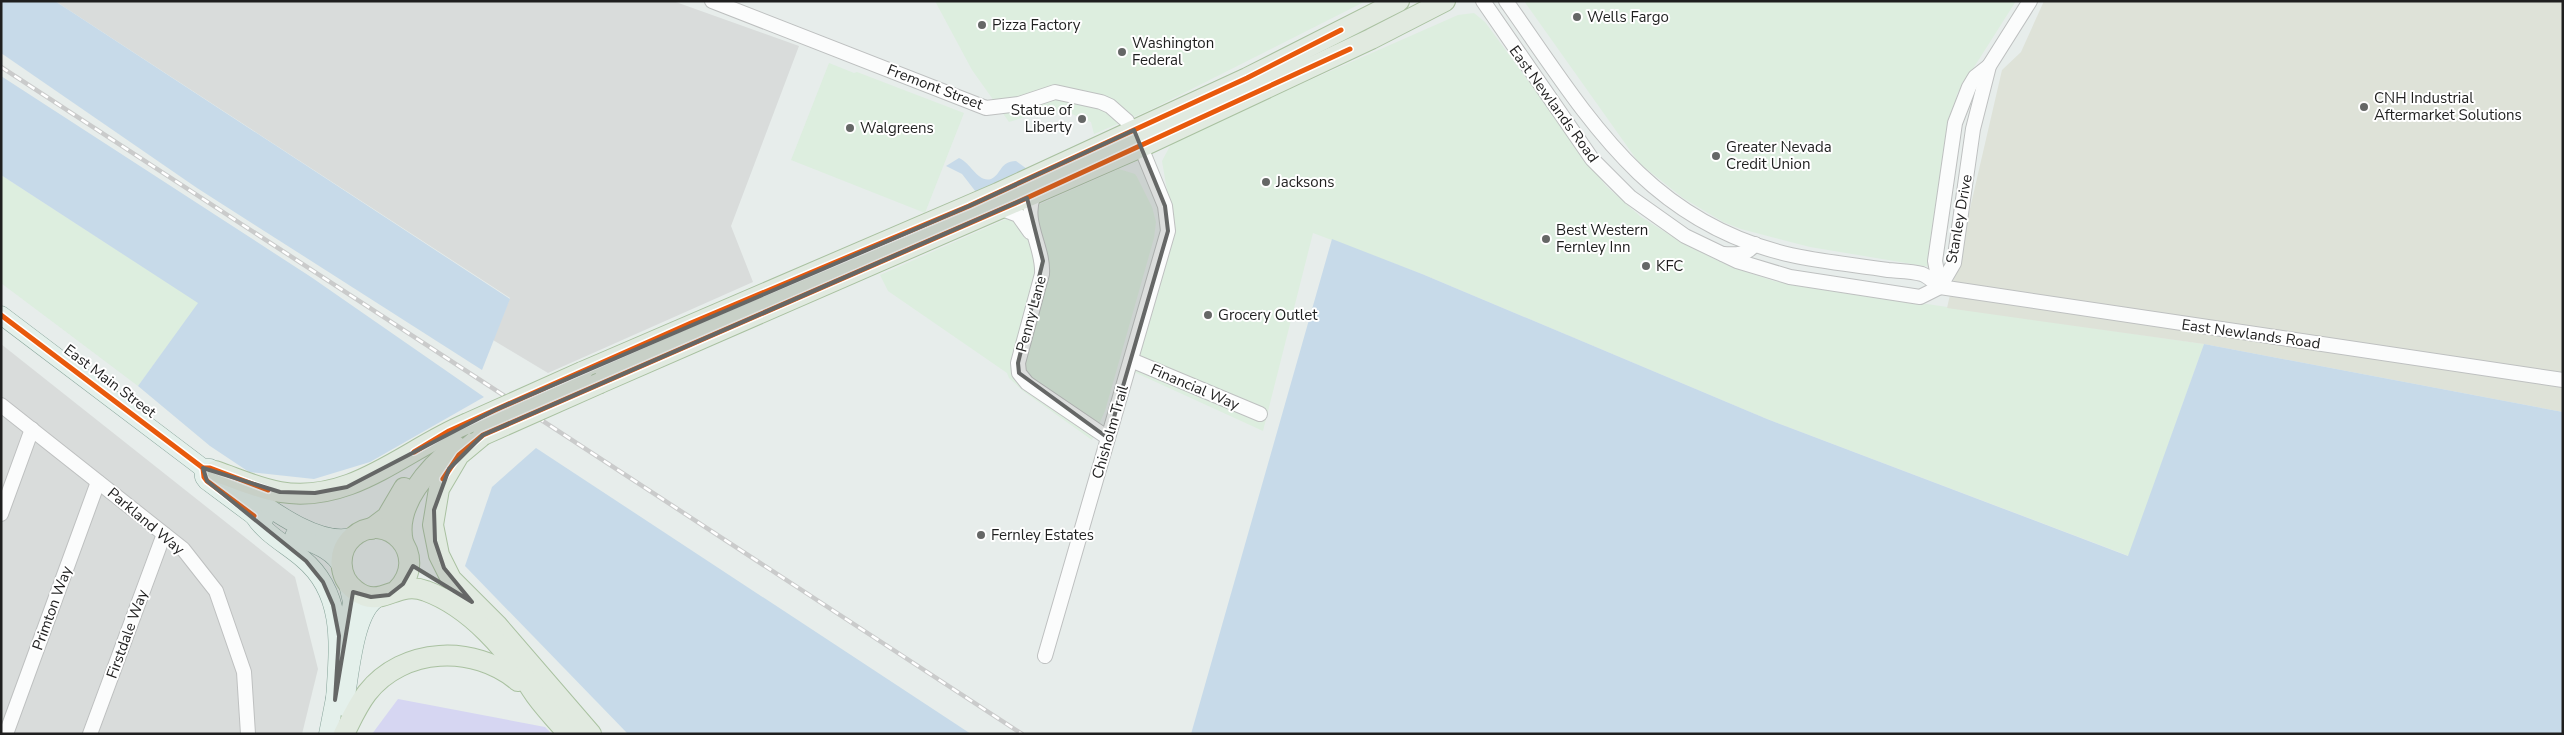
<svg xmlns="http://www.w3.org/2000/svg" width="2564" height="735" viewBox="0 0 2564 735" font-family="'Nunito Sans',sans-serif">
  <rect width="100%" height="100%" fill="#e7edeb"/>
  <g fill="#d9dcdb">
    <path d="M 55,1 L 673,1 L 799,46 L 731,226 L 753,282 L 548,373 L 493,340 L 510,298 Z"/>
    <path d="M 1,344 L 295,577 L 318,669 L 302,734 L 1,734 Z"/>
  </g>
  <g fill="#ddeedf">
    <path d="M 935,1 L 1366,1 L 1148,111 L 1094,134 L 1091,122 L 1067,112 L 1045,111 L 1009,122 L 972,70 Z"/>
    <path d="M 1524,1 L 2016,1 L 1957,94 L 1930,267 L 1810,247 L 1741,229 L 1723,222 L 1683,198 L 1639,163 Z"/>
    <path d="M 1474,13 L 1485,22 L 1606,186 L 1641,217 L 1686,245 L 1731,267 L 1774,281 L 1823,289 L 2204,344 L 2129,556 L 1767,419 L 1422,274 L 1313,233 L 1263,431 L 1134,372 L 1174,231 L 1162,161 L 1171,144 L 1183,136 L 1458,15 Z"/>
    <path d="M 829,63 L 854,73 L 857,72 L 964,113 L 925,213 L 791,160 Z"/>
    <path d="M 1119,169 L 1135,174 L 1137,177 L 1152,207 L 1156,222 L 1154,238 L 1105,411 L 1092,440 L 1023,391 L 1009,378 L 1007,373 L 888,291 L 880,275 Z"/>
    <path d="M 1,175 L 199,303 L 138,386 L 1,283 Z"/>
  </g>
  <path fill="#dee2d8" d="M 2044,1 L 2563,1 L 2563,412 L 2204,344 L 1947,308 L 2002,70 L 2021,52 Z"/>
  <g fill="#c7dae9">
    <path d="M 1,1 L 55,1 L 510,299 L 482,370 L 197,188 L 1,53 Z"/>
    <path d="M 1,76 L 311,277 L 484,397 L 370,462 L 314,479 L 249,472 L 210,446 L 138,386 L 198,303 L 1,175 Z"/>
    <path d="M 959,158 C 971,163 978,183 991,179 C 1002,174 999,162 1016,161 L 1027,169 L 976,192 L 962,174 L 946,166 Z"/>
    <path d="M 1332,239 L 1422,274 L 1767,419 L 2128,556 L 2204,344 L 2563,412 L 2563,734 L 1191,734 Z"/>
    <path d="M 536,448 L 971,734 L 628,734 L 465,566 L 492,487 Z"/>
  </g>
  <path fill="#d6d6f2" d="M 398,699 L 545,727 L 552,734 L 372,734 Z"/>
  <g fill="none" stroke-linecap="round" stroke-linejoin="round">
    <g stroke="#bec0c0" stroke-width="16">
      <g id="minor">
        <path d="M 712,1 L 986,108 L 1019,104 L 1055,92 L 1101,102 L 1110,106 L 1127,121 L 1138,140 L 1165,206 L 1168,231 L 1045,656"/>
        <path d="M 1483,1 L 1592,159 L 1630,197 L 1685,236 L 1737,261 L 1790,277 L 1920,297 L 1940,287"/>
        <path d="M 1506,1 C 1586,114 1645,222 1791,255 C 1823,262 1856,265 1888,270 C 1899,271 1912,271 1922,274 C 1928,276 1935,283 1940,287 L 2563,380"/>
        <path d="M 1034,195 C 1022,221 1044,247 1042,274 L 1018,363 L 1019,373 L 1027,383 L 1108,438"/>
        <path d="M 1002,209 L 1018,215 L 1030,232"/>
        <path d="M 1723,254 C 1736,255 1747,255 1755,244"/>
        <path d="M 1940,287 L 1954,263 L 1973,129 L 1989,66 L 2030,1"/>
        <path d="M 1940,287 L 1935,261 L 1955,123 L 1969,87 L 1975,77 L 1989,66"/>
        <path d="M 1131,360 L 1260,414"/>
        <path d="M 1,405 L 183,549 L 216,591 L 244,672 L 248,734"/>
        <path d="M 1,514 L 32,429"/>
        <path d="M 6,734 L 98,482"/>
        <path d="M 90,734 L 164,534"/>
      </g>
    </g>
    <g stroke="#85a298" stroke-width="19">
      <g id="major">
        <path d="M 1,315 L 203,468 L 210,468 C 245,488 313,551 355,536"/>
        <path d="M 203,468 L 204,477 L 207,481 L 254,516 L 264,520"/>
        <path d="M 254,516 C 265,534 287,545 303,559 C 346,595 338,650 335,700"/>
        <path d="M 294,536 C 310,543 334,549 342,568"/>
        <path d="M 345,642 L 352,602 L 348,584"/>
        <path d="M 344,707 C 350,680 353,608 380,597"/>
        <path d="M 328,734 L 337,688"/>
      </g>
    </g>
    <g stroke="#a9c1a0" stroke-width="22">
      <g id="highway">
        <path d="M 582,372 L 998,193 L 1247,78 L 1399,1"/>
        <path d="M 600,383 L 1141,147 L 1371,39 L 1445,1"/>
        <path d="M 483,435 L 459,455 L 439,489 L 433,525 L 439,555 L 451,579 L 497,625 L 591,734"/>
        <path d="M 215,471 C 236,478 257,488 280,492 C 352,504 404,450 466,424"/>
        <path d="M 371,529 L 387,517 L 404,488"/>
        <path d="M 403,542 C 394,505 429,467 456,446"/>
        <path d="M 397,590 C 431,556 387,508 353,537 C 337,551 338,577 355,590 C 381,611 396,579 426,591 C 470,607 508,651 532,690 C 542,706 557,720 568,734"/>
        <path d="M 344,734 C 351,720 357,706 367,693 C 403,647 474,644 518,681"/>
      </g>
    </g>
    <use href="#minor" stroke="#fbfcfc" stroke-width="14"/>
    <use href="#major" stroke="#e4f0eb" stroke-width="18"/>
    <use href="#highway" stroke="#e1eae0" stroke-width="20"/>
    <g stroke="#cacbcb" stroke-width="4.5">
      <path id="rail" d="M 1,67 L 1022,734"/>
    </g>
    <use href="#rail" stroke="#fff" stroke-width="2.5" stroke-dasharray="8" stroke-linecap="butt"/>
    <g stroke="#a9c1a0" stroke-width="22" stroke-linecap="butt">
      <g id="highway-bridge">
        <path d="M 466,424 L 582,372"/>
        <path d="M 483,435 L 600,383"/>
      </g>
    </g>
    <use href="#highway-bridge" stroke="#e1eae0" stroke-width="20"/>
    <g stroke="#fff" stroke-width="8">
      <g id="cycleway">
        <path d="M 1,315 L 203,468 L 210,468 L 268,490"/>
        <path d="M 414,452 L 449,431 L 495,410 L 691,323 L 969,206 L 1247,78 L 1341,30"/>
        <path d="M 203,468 L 204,477 L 207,481 L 254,516"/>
        <path d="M 443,479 L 459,455 L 483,435 L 1018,202 L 1350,49"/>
      </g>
    </g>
    <use href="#cycleway" stroke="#e8590c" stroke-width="5"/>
  </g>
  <path fill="#656766" fill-opacity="0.2" stroke="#656766" stroke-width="4" stroke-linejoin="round" d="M 1134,130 L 1165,206 L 1168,231 L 1108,438 L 1019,373 L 1018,363 L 1043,261 L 1027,198 L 483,435 L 449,469 L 434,510 L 435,541 L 444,568 L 472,602 L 413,566 L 403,584 L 389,595 L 371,597 L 353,592 L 335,700 L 339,636 L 333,605 L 323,582 L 306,561 L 207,481 L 203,468 L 280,492 L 315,493 L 347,487 L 495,410 L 969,206 Z"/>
  <g fill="#656766" stroke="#fff" stroke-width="2">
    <circle cx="1577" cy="17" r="5"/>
    <circle cx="982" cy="25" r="5"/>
    <circle cx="1122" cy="52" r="5"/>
    <circle cx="2364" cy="107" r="5"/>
    <circle cx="1082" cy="119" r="5"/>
    <circle cx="850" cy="128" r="5"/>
    <circle cx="1716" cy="156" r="5"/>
    <circle cx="1266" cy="182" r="5"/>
    <circle cx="1546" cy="239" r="5"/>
    <circle cx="1646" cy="266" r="5"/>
    <circle cx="1208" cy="315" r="5"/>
    <circle cx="981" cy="535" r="5"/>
  </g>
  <g text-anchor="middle" stroke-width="4" stroke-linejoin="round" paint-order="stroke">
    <g font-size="15" fill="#1f1f1f" stroke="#fff" text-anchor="start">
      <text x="1587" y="22">Wells Fargo</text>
      <text x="992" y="30">Pizza Factory</text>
      <text x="1132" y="48">Washington<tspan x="1132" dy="17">Federal</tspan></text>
      <text x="2374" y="103">CNH Industrial<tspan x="2374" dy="17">Aftermarket Solutions</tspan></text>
      <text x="1072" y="115" text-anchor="end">Statue of<tspan x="1072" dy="17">Liberty</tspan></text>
      <text x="860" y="133">Walgreens</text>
      <text x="1726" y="152">Greater Nevada<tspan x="1726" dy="17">Credit Union</tspan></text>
      <text x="1276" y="187">Jacksons</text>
      <text x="1556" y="235">Best Western<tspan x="1556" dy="17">Fernley Inn</tspan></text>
      <text x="1656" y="271">KFC</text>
      <text x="1218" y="320">Grocery Outlet</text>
      <text x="991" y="540">Fernley Estates</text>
    </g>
    <g font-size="15" fill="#1f1f1f" stroke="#fff">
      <text transform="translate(935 87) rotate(21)" y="5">Fremont Street</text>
      <text transform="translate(1554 104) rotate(54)" y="5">East Newlands Road</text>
      <text transform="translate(1959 219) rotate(-80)" y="5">Stanley Drive</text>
      <text transform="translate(1031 314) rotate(-75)" y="5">Penny Lane</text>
      <text transform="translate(2251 334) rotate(8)" y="5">East Newlands Road</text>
      <text transform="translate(110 381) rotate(37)" y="5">East Main Street</text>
      <text transform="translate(1195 387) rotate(23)" y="5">Financial Way</text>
      <text transform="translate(1110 432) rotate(-74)" y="5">Chisholm Trail</text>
      <text transform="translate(146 521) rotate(40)" y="5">Parkland Way</text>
      <text transform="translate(52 608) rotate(-70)" y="5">Primton Way</text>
      <text transform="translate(127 634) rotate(-70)" y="5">Firstdale Way</text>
    </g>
  </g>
  <rect width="2564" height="735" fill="none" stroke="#1f1f1f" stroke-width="5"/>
</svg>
